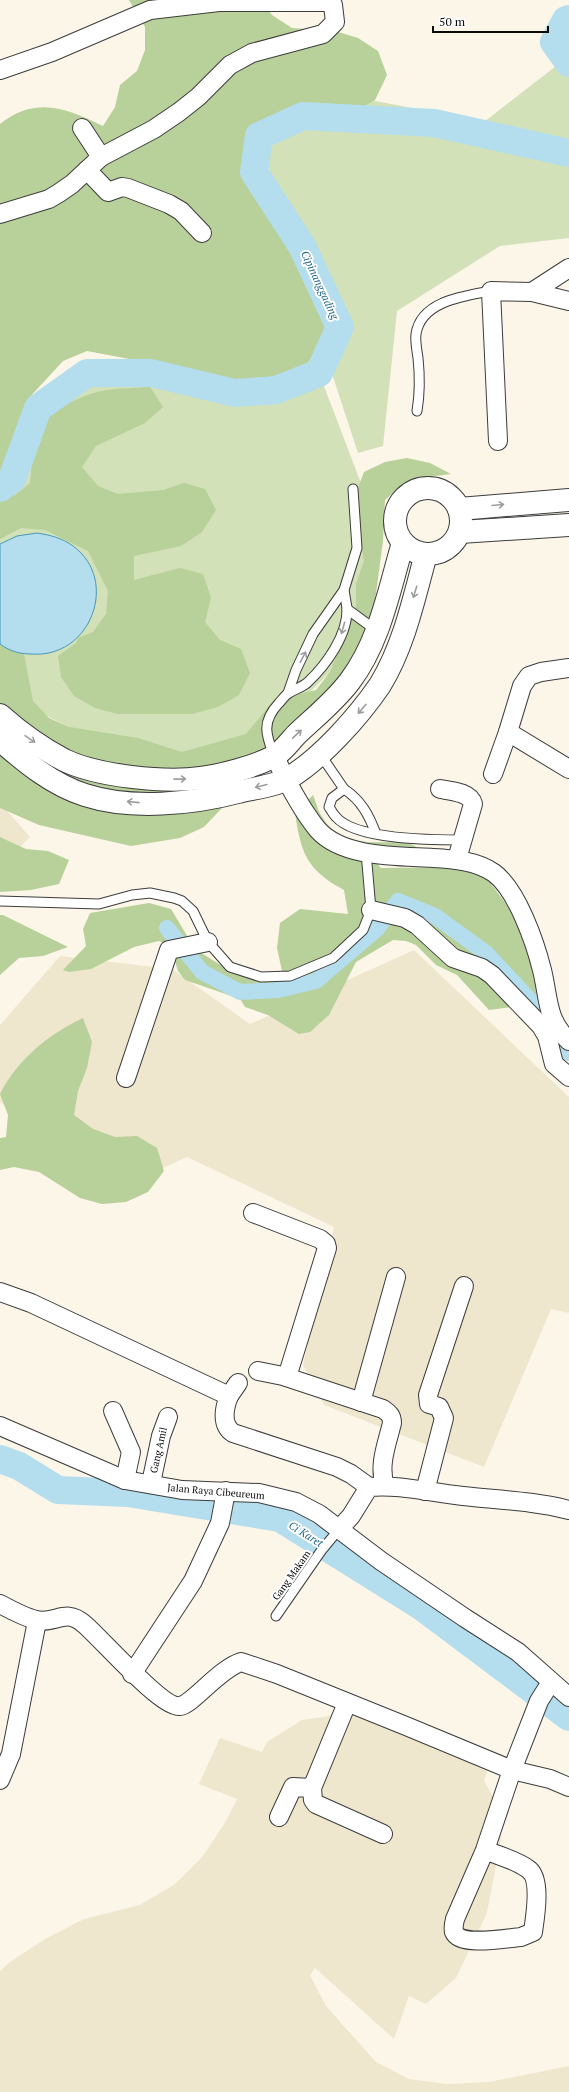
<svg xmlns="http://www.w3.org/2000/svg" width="569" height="2092" viewBox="0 0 569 2092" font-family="'PT Serif',serif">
  <rect width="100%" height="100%" fill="#fcf6e9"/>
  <g fill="#eee7cd">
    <path d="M 0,803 L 30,837 L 0,866 Z"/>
    <path d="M 414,950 L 569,1097 L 569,1313 L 551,1309 L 484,1467 L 324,1405 L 303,1365 L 334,1227 L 187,1157 L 117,1189 L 0,1102 L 0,1025 L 60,956 L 172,969 L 250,1024 Z"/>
    <path d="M 335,1706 L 489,1767 L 484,1780 L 496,1803 L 501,1839 L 487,1913 L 456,1978 L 426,2004 L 409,1996 L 394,2039 L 315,1968 L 310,1975 L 326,2006 L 376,2062 L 409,2079 L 447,2084 L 489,2082 L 569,2066 L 569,2092 L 0,2092 L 0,1971 L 10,1962 L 45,1939 L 84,1919 L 140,1905 L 175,1884 L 203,1856 L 226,1821 L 237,1799 L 199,1784 L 220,1738 L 262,1752 L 267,1742 L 302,1720 L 330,1716 Z"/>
  </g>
  <g fill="#d2e1b8">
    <path d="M 569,56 L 569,238 L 500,246 L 397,311 L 383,446 L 358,453 L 279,212 L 259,124 L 319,90 L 484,122 Z"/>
    <path d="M 109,373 L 227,392 L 319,373 L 383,541 L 340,663 L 259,741 L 137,762 L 4,694 L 0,688 L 0,470 L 34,420 Z"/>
  </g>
  <g fill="#b8d099">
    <path d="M 129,0 L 260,0 L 272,15 L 292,28 L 335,31 L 358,38 L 378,51 L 387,75 L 375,100 L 353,113 L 303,116 L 280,123 L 259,136 L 249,158 L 258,182 L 315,266 L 324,316 L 325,340 L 298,376 L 276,390 L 251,394 L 227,392 L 156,364 L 87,351 L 63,361 L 28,399 L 10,448 L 4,474 L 14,496 L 30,483 C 32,468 31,450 35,437 C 42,413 84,393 107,390 C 121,388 136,388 150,387 L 163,407 L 145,423 L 96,446 L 82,467 L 98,486 L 118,494 L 163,490 L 184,483 L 205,489 L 216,510 L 202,532 L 181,546 L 134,556 L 134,580 L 180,568 L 203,574 L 211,598 L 205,622 L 220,640 L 241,649 L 250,673 L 239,695 L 218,707 L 192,714 L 118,714 L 95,708 L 74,696 L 61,677 L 58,656 L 76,643 L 78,638 L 93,632 L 106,614 L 108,591 L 88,551 L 45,530 L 21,528 L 0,539 L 0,124 C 36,96 66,108 103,126 L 115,107 L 120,85 L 137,71 L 145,50 L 145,27 Z"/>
    <path d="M 407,458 L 430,463 L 451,474 L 427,477 L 403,484 L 385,500 L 383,541 L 373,616 L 344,677 L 235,787 L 222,808 L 204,827 L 180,838 L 131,846 L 39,825 L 0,808 L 0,644 L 24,654 L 33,701 L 49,718 L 69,727 L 138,738 L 182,752 L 246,734 L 274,700 L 316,690 L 330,672 L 356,606 L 356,584 L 364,561 L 357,516 L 356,493 L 364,472 L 385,462 Z"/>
    <path d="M 313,795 C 316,801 317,809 321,815 C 346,861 405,830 419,850 L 381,862 L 378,865 L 381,868 L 459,867 L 485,876 L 507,905 L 528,948 L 540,992 L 533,1004 L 489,1010 L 457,975 L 436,965 L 416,945 L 406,941 L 393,940 L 356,962 L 329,1015 L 310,1032 L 299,1034 L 268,1015 L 245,1007 L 240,999 L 185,980 L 178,971 L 170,946 L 159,941 L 134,947 L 91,969 L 69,972 L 63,970 L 86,946 L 83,929 L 90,913 L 149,903 L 171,909 L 195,949 L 235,974 L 258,978 L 282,971 L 277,948 L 280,923 L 300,909 L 348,914 L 344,890 C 307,870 301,854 295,813 Z"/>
    <path d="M 0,837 L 26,849 L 48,851 L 69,860 L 59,884 L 31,890 L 0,892 Z"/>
    <path d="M 0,915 L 3,915 L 68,947 L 43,956 L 19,958 L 0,975 Z"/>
    <path d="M 83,1018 L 92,1042 L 87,1068 L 78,1091 L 74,1115 L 93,1129 L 115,1137 L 137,1136 L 157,1148 L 164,1171 L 148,1192 L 126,1202 L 102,1204 L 80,1198 L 39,1172 L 14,1167 L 0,1170 L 0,1138 L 6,1137 L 8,1115 L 0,1094 C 17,1060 49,1034 83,1018 Z"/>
  </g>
  <path fill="#b4deed" stroke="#4599ba" d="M 37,533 C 50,535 62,538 73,546 C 120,580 91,659 31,654 C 20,654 9,651 0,644 L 0,544 L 17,536 Z"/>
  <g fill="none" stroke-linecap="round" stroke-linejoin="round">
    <path stroke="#b4deed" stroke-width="16" d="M 167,928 L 202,972 L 240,992 L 278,990 L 316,981 L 377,929 L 398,901 L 435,916 L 486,953 L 541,1012 L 563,1048 L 569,1053"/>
    <g stroke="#b4deed" stroke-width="28">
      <path d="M 569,19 L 566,20 L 554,42 L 569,63"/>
      <path d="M 0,488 L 12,479 L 38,408 L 87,373 L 151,373 L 235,393 L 276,390 L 319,373 L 340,327 L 302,246 L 254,172 L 259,136 L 303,116 L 434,123 L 569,153"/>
      <path d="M 0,1459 L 19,1466 L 58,1490 L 128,1493 L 280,1518 L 421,1606 L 569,1717"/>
    </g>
    <g stroke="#3c3c3c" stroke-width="11">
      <g id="service">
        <path d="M 417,411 C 420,393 420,377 418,358 C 417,351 415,341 416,334 C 421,301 464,296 491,291"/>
        <path d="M 347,609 L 377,631"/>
        <path d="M 288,693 L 296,670 L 313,634 L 344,590 L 357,548 L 353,489"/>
        <path d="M 320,754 L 344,789"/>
        <path d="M 274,756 C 266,735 261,722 279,703 C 282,700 285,695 289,693 C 295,689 303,687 308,682 C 326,665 348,635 347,608 C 346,602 345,596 344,590"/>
        <path d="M 376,834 C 369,815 361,800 344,789 L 332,798 L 329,807 C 331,810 333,814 336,817 C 356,840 432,840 461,840"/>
        <path d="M 0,901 L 99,904 L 132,895 L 150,893 L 174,898 L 182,901 L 193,911 L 208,942 L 230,967 L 261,977 L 290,976 L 333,958 L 363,930 L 371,910 L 366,852"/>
        <path d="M 276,1616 L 321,1551 L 340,1528"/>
      </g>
    </g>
    <g stroke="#3c3c3c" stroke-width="20">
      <g id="minor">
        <path d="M 0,70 L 52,52 L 150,10 L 219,2 L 326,2 L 333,5 L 335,22 L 323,34 L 252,53 L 230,65 L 198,97 L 179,112 L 154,129 L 101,157 L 72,184 L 59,193 L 49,199 L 0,214"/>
        <path d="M 82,128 L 101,157"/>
        <path d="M 87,170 L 108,192 L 122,187 L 128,188 L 169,204 L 181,211 L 202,233"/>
        <path d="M 532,292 L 569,268"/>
        <path d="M 498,441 L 491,291 L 532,292 L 569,301"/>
        <path d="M 508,732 L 569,769"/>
        <path d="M 275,757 C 285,778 303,812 318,830 C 343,858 399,856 433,858 C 453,859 477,861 494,873 C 517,890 535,942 542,970 C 549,998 546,1020 569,1041"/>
        <path d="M 493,774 L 508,732 L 522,686 L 529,676 L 541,672 L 569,668"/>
        <path d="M 440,789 C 451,791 470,792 473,804 L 457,859"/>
        <path d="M 371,910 L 405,918 L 417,925 L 453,958 L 482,968 L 492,975 L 541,1026 L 547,1036 L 554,1064 L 569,1077"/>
        <path d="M 126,1078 L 169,950 L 208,942"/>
        <path d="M 253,1213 L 320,1239 L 326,1244 L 327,1248 L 287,1377"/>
        <path d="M 0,1292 L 31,1303 L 229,1396 C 224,1408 221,1425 233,1433 L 337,1467 L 351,1474 L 369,1487"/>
        <path d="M 258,1371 L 283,1376 L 383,1409 C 389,1413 392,1416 392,1423 C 387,1444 378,1465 385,1486"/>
        <path d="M 229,1396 L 238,1383"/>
        <path d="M 361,1402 L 396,1277"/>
        <path d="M 113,1411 L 131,1452 L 125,1480"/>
        <path d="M 0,1426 L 125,1480 L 182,1490 L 259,1493 L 296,1502 L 319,1514 L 381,1561 L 465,1618 L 518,1652 L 569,1697"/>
        <path d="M 151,1483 L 161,1436 L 168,1417"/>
        <path d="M 425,1491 L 444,1418 L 439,1407 L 429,1404 L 428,1395 L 464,1286"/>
        <path d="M 340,1528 L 351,1516 L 369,1487 C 400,1484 432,1493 463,1496 C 499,1500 534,1501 569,1510"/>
        <path d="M 0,1604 C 11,1610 24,1617 36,1620 C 55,1625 65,1607 84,1624 C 100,1637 162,1709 180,1706 C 193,1704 219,1669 241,1662 L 277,1674 L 406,1726 L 512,1770 L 550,1779 L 569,1787"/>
        <path d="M 132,1674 L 193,1581 L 220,1523 L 226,1491"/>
        <path d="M 347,1703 L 312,1788 L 313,1800 L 316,1804 L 383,1834"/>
        <path d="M 0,1780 L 11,1754 L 37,1621"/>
        <path d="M 279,1817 L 293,1787 L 312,1788"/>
        <path d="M 485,1850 C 499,1856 516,1860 528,1869 C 542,1878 535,1918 533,1932 L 521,1937 C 507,1938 460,1947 454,1932 C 453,1928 454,1923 455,1919 L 485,1850 L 512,1770 L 539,1701 L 551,1682"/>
      </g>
    </g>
    <g stroke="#3c3c3c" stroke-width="24">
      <g id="tertiary">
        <circle cx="428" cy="521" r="33"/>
        <path d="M 459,509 L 569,500"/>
        <path d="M 460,532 L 569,525"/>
        <path d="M 0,715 C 19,732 41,748 64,760 C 97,776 164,783 201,778 C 223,775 253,767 273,757 C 282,753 290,741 297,734 C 315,717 335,701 350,681 C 380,641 389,590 403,543"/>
        <path d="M 0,740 C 25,762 53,785 85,795 C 131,810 192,804 238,792 C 250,789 278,785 287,779 C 320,760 359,716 380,685 C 404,646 414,598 426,554"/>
      </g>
    </g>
    <use href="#service" stroke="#fff" stroke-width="9"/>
    <use href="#minor" stroke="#fff" stroke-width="18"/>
    <use href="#tertiary" stroke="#fff" stroke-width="22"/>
  </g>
  <defs><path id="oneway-shaft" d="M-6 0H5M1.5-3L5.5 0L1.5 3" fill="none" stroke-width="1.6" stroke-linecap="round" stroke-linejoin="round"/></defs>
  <g stroke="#9d9d9d">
    <use href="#oneway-shaft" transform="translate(498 505) rotate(-5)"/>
    <use href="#oneway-shaft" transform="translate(415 592) rotate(107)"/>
    <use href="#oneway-shaft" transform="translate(343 628) rotate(106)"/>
    <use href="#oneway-shaft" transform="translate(303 657) rotate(-62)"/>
    <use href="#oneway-shaft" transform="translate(362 709) rotate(131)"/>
    <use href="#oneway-shaft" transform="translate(297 734) rotate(-43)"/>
    <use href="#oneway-shaft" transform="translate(30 739) rotate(34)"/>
    <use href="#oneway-shaft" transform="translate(180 779) rotate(-1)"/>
    <use href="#oneway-shaft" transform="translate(261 786) rotate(166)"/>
    <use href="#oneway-shaft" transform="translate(133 802) rotate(-174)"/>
  </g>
  <g text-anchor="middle" stroke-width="4" stroke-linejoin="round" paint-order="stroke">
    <g font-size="10" fill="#090909" stroke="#fff">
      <text transform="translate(158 1450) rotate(-77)" y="4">Gang Amil</text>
      <text transform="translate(216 1491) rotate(5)" y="4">Jalan Raya Cibeureum</text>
      <text transform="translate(291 1575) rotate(-55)" y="4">Gang Makam</text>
    </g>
    <g font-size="11" font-style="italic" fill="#256989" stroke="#fff">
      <text transform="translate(320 285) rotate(65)" y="4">Cipinanggading</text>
      <text transform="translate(306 1534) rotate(32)" y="4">Ci Karet</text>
    </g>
  </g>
  <path d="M433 26v6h115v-6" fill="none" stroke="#090909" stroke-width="2"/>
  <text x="439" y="26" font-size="12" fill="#090909" stroke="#ffffff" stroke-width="3" paint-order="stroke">50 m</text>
</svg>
